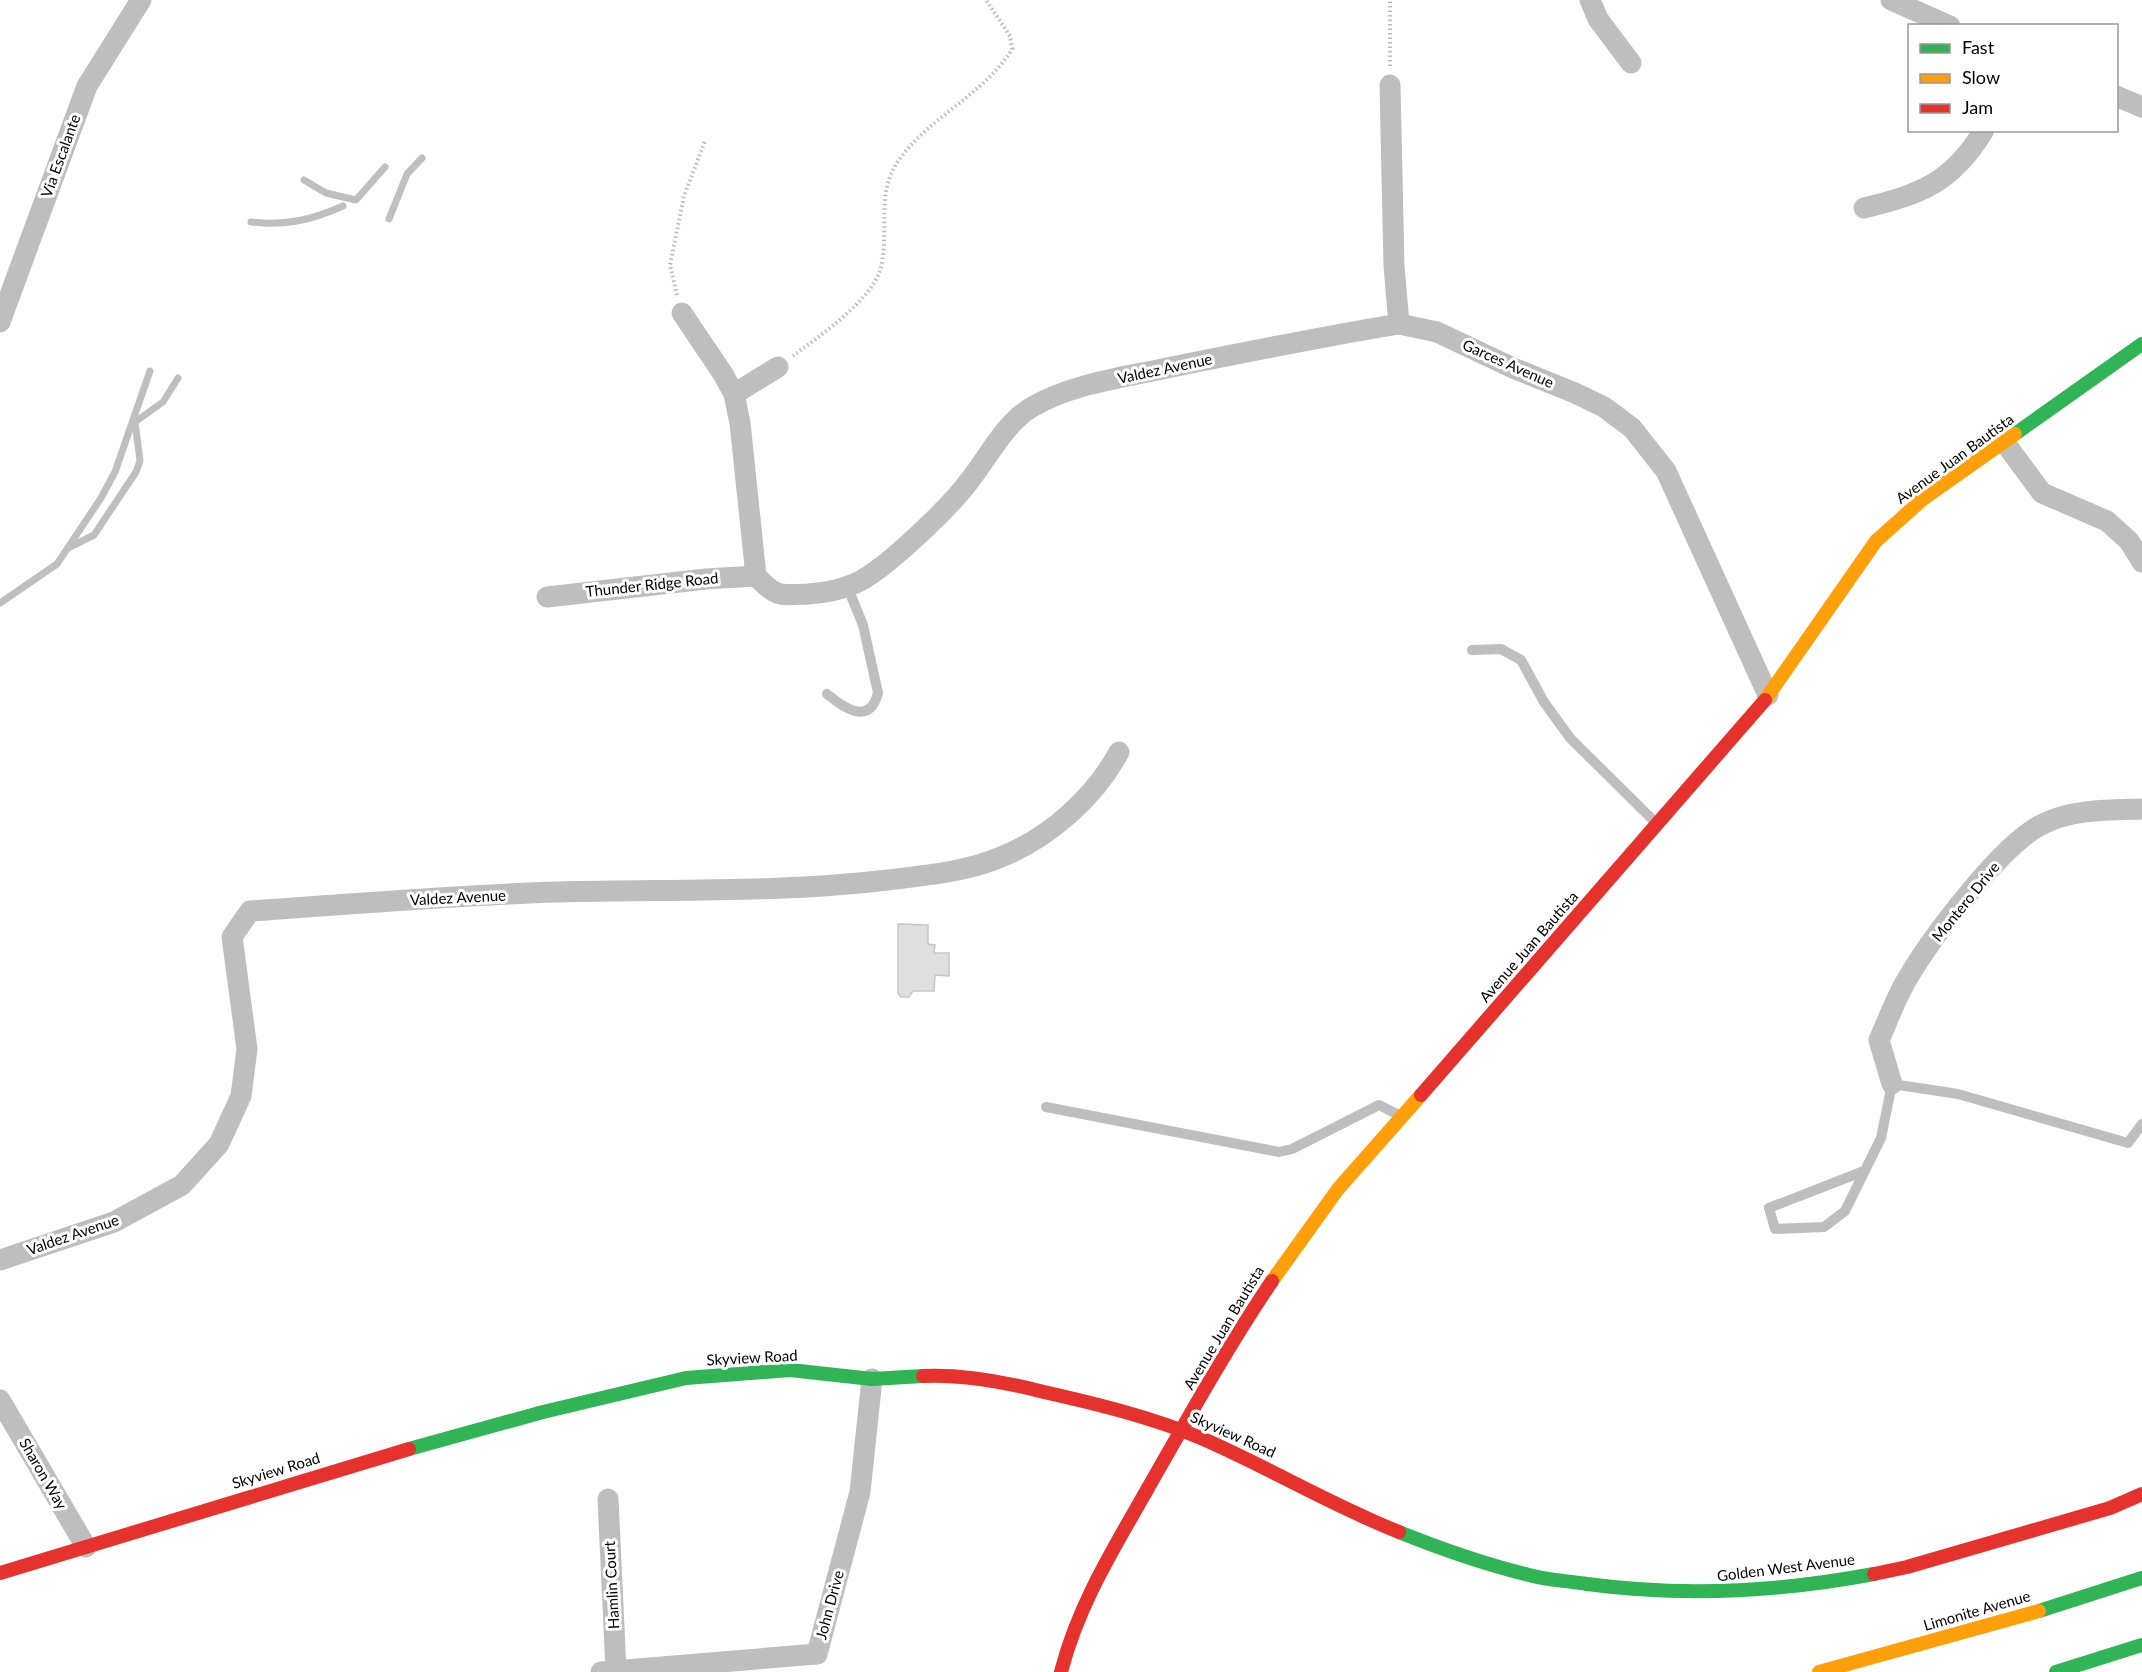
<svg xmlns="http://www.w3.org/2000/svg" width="2142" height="1672" viewBox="0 0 2142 1672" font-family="Lato,sans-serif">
  <rect width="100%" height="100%" fill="#fff"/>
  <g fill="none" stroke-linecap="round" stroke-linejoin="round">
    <g stroke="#bfbfbf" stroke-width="7">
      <path d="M 304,180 L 326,193 L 356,200 L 385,167"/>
      <path d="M 389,219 L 407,174 L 422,158"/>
      <path d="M 251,222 C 285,226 312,220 343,206"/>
      <path d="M 68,548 L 94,535 L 136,472 L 140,461 L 135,422 L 163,402 L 178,378"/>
      <path d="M 0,603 L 57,564 L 101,498 L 115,472 L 150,371"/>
    </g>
  </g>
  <path fill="#dfdfdf" stroke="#c7c7c7" stroke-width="1.5" d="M 898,924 L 928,925 L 928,944 L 935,945 L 934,953 L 949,953 L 949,976 L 935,975 L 934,991 L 913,991 L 909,997 L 901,997 L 898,993 Z"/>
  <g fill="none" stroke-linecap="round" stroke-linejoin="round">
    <g stroke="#b9b9b9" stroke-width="4" stroke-dasharray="1.5 3" stroke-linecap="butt">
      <path d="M 1390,66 L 1390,0"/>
      <path d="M 677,295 L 670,265 L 684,196 L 705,141"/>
      <path d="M 793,356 C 819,336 870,302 880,270 C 891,233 874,195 899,160 C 929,117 985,94 1012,49 L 1010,36 L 986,0"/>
    </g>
    <g stroke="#bebebe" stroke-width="10">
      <path d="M 1472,650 L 1501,649 L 1521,660 L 1544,702 L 1570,738 L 1656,823"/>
      <path d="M 827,694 C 844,708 869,726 878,693 L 863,625 L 847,586"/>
      <path d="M 1046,1107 L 1279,1152 L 1292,1149 L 1379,1105 L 1399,1115"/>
      <path d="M 1864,1171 L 1769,1208 L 1775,1229 L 1824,1227 L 1845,1211 L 1881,1138 L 1892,1084 L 1958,1094 L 2128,1143 L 2142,1124"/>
    </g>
    <g stroke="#bebebe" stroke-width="21">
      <path d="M 1590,0 L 1598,19 L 1631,63"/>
      <path d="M 1891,0 L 1950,26"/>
      <path d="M 1390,85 L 1394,266 L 1399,324 L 1437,332 L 1513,368 L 1575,393 L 1604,407 L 1632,428 L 1666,471 L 1768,695"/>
      <path d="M 2116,96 L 2142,107"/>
      <path d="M 1864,208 C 1921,194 1952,183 1984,130"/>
      <path d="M 682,313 L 723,374 L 734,394"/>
      <path d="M 0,322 L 87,86 L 141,0"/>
      <path d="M 778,367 L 734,394 L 740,423 L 756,576 C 777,598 779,595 808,594 C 824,593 841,590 856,583 C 885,570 951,506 970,480 C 989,456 1005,423 1032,407 C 1069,385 1120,378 1162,369 C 1241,353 1320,337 1399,324"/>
      <path d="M 2005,443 L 2042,493 L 2107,521 L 2129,541 L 2142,562"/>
      <path d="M 547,597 L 706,579 L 756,576"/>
      <path d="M 1892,1084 L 1879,1040 C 1888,1020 1895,1000 1906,981 C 1929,941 2002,843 2043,824 C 2073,809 2110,810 2142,809"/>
      <path d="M 0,1260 L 114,1222 L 182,1185 L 219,1144 L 241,1096 L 247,1049 L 232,937 L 250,911 C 352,904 455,895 558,892 C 668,889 779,893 888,880 C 926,875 966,872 1001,857 C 1049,838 1095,797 1119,752"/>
      <path d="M 0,1400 L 86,1547"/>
      <path d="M 608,1499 L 616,1670"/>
      <path d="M 601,1672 L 817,1654 L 860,1492 L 872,1379"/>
    </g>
    <g stroke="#30b455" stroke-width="14">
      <path d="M 2015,434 L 2142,344"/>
      <path d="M 409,1449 L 543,1412 L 686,1378 L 790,1370 L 872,1379 L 923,1376"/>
      <path d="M 1399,1532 C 1441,1549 1484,1564 1529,1575 C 1547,1580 1568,1581 1587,1584 C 1684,1597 1778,1592 1874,1574"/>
      <path d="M 2039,1611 L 2142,1578"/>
      <path d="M 2056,1672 L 2142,1645"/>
    </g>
    <g stroke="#ff9f0a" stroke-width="14">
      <path d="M 1765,700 L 1876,541 L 1923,499 L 2015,434"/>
      <path d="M 1272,1281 L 1338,1189 L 1421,1095"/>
      <path d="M 1819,1672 L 2039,1611"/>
    </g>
    <g stroke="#e5322d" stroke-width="14">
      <path d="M 1421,1095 L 1765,700"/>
      <path d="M 923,1376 C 964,1374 1005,1382 1044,1392 C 1097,1404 1151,1417 1201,1438 C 1268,1467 1331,1505 1399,1532"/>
      <path d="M 0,1573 L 409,1449"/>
      <path d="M 1874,1574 L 1907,1567 L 2110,1508 L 2142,1494"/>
      <path d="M 1061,1672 C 1078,1605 1114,1548 1148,1488 C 1188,1418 1227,1348 1272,1281"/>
    </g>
  </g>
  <g text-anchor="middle" stroke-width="6" stroke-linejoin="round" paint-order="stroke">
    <g font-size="15" fill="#000" stroke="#fff">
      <text transform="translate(61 156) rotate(-70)" y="5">Via Escalante</text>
      <text transform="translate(1508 364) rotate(24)" y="5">Garces Avenue</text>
      <text transform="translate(1165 369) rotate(-12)" y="5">Valdez Avenue</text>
      <text transform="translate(1955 459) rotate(-36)" y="5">Avenue Juan Bautista</text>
      <text transform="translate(652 585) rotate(-6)" y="5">Thunder Ridge Road</text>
      <text transform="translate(458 898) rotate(-3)" y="5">Valdez Avenue</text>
      <text transform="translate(1966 902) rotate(-51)" y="5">Montero Drive</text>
      <text transform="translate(1529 947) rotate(-49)" y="5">Avenue Juan Bautista</text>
      <text transform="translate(73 1235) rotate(-19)" y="5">Valdez Avenue</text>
      <text transform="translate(1224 1328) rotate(-59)" y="5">Avenue Juan Bautista</text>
      <text transform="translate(752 1358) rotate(-3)" y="5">Skyview Road</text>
      <text transform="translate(1233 1435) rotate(24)" y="5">Skyview Road</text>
      <text transform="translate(276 1471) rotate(-17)" y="5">Skyview Road</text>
      <text transform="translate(43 1474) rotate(60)" y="5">Sharon Way</text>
      <text transform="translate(1786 1568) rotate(-7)" y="5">Golden West Avenue</text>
      <text transform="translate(612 1585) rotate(-93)" y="5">Hamlin Court</text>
      <text transform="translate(830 1605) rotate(-75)" y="5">John Drive</text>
      <text transform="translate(1977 1611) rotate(-16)" y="5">Limonite Avenue</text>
    </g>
  </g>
  <rect x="1908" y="24" width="210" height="108" fill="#ffffff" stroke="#999999" stroke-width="1.5"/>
  <rect x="1920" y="44" width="30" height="9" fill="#30b455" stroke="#999999" stroke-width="1.5"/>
  <text x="1962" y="54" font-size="18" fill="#000000">Fast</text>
  <rect x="1920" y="74" width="30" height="9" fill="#ff9f0a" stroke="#999999" stroke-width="1.5"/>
  <text x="1962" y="84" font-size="18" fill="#000000">Slow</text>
  <rect x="1920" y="104" width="30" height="9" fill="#e5322d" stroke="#999999" stroke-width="1.5"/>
  <text x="1962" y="114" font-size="18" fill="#000000">Jam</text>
</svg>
